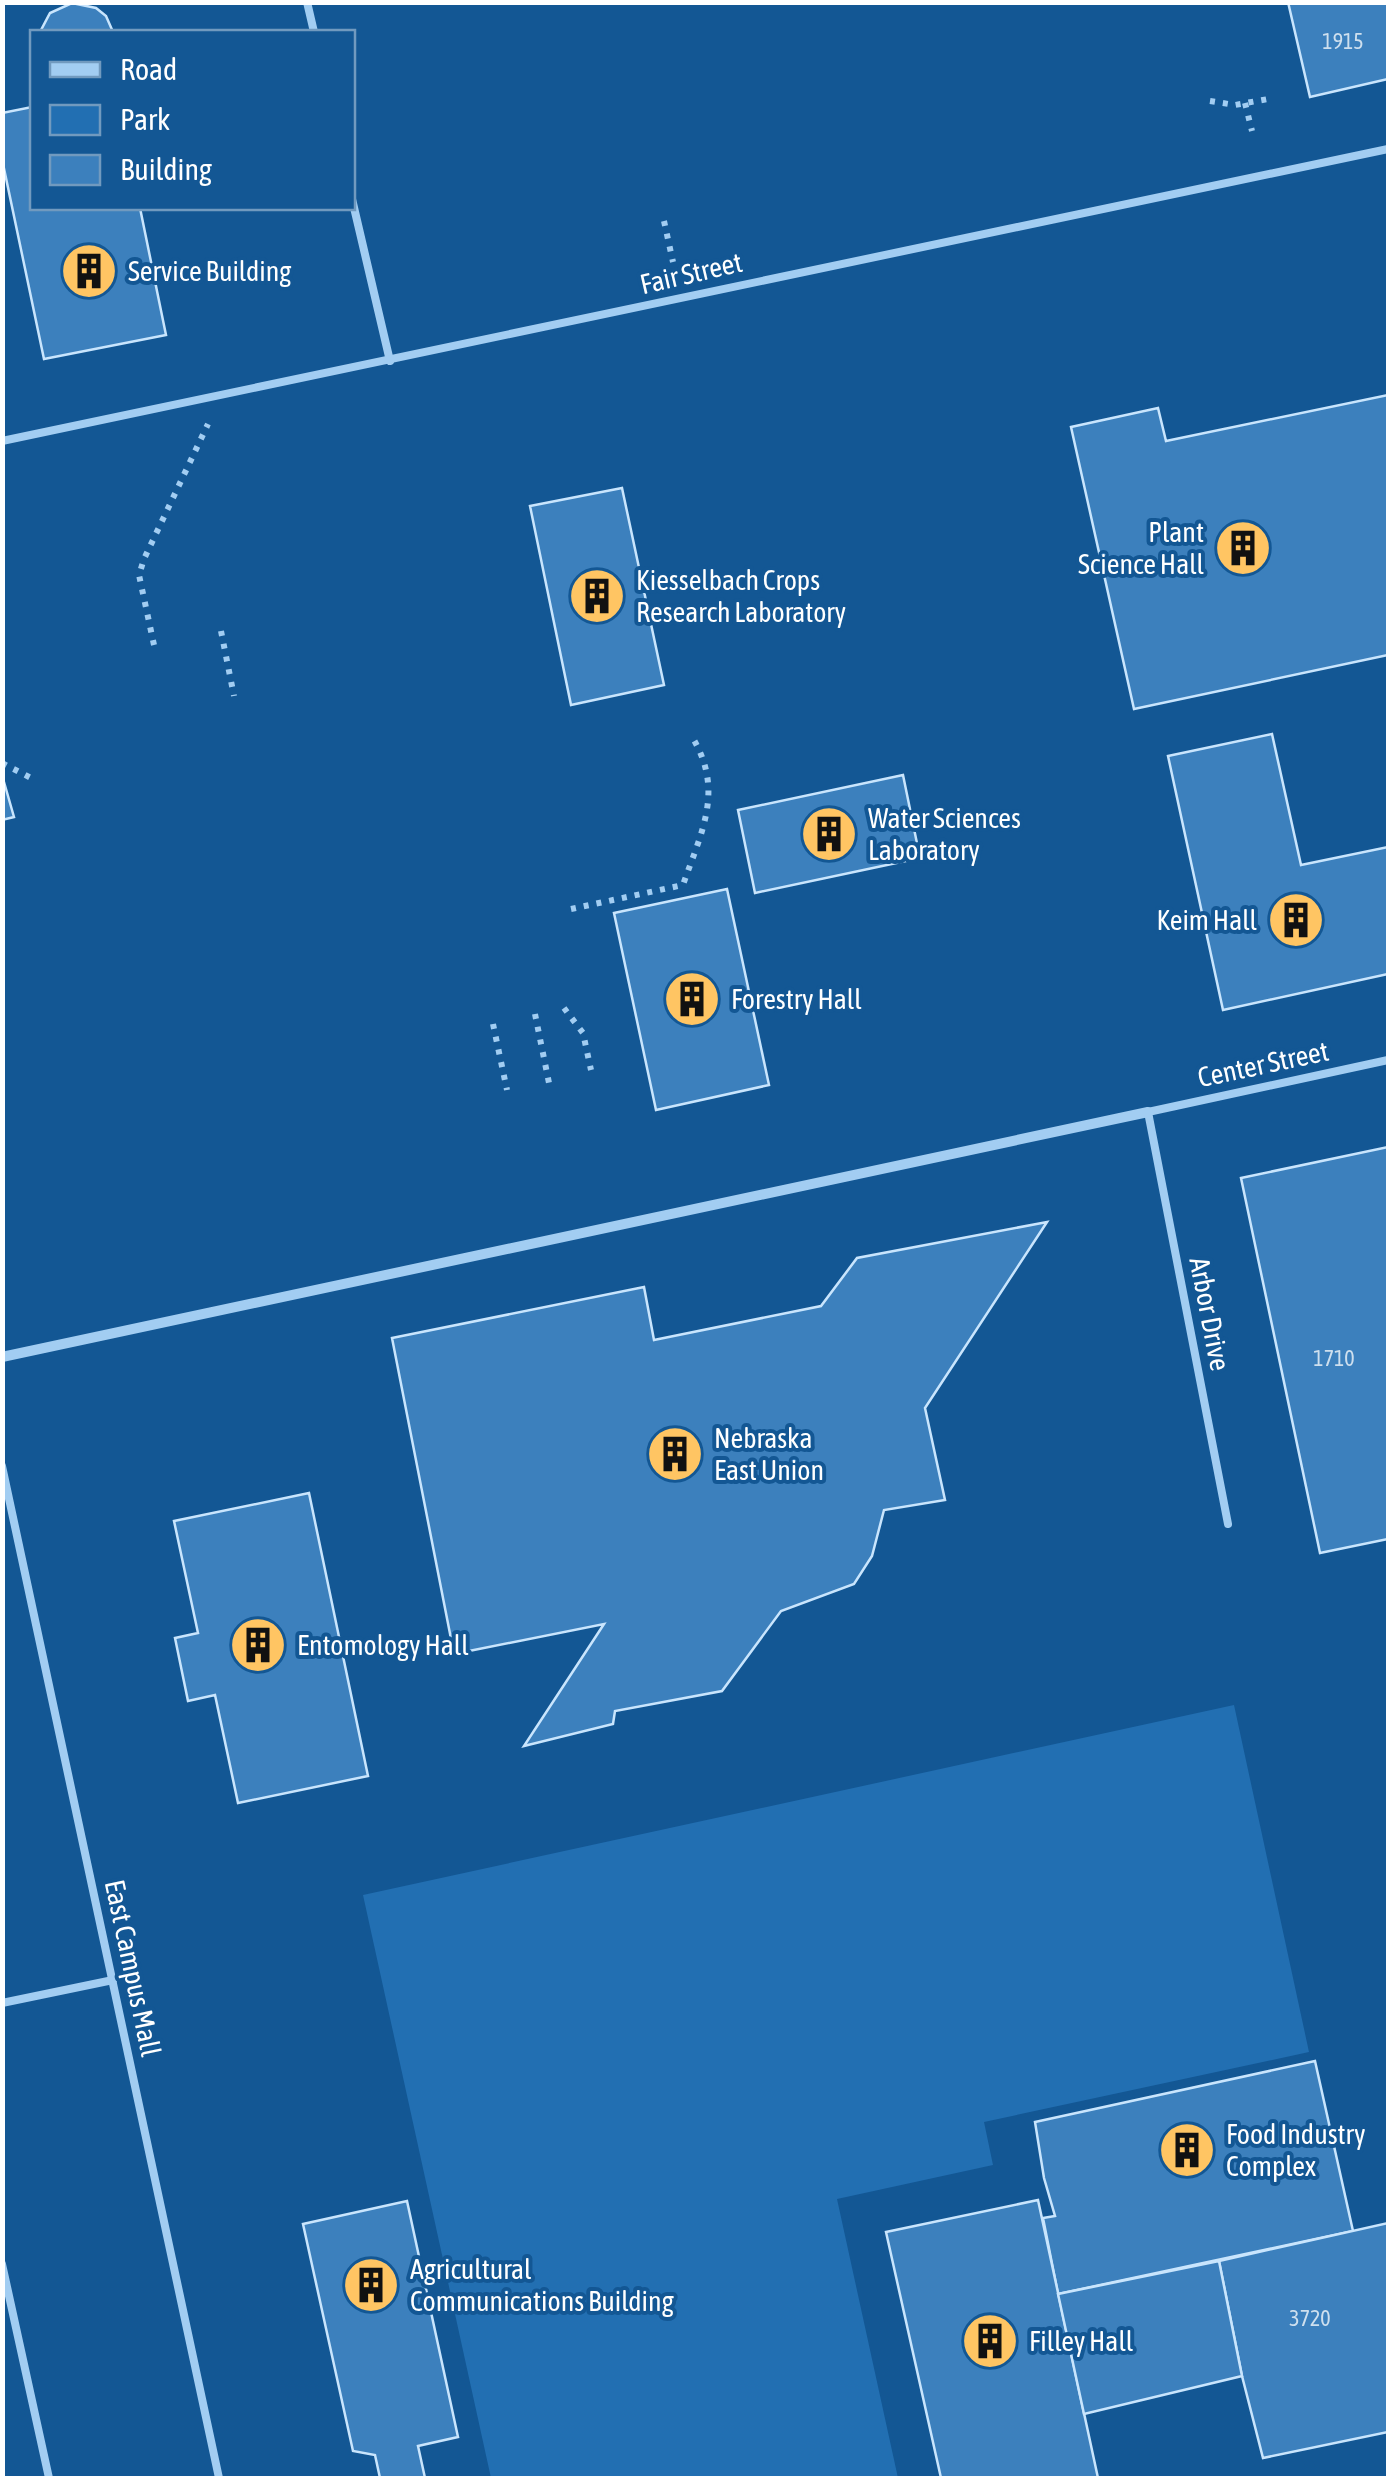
<svg xmlns="http://www.w3.org/2000/svg" width="1391" height="2481" viewBox="0 0 1391 2481" font-family="'Asap Condensed',sans-serif">
  <rect width="100%" height="100%" fill="#135794"/>
  <path fill="#226fb2" d="M 1234,1705 L 1309,2052 L 984,2122 L 993,2165 L 837,2199 L 898,2478 L 491,2478 L 363,1895 Z"/>
  <g fill="#3c80bd" stroke="#c9e5fd" stroke-width="2.5">
    <path d="M 1288,2 L 1388,2 L 1388,79 L 1310,97 Z"/>
    <path d="M 72,3 L 96,8 L 106,16 L 113,32 L 40,32 L 50,13 Z"/>
    <path d="M 32,107 L 32,208 L 140,208 L 166,335 L 44,359 L 2,159 L 2,113 Z"/>
    <path d="M 1388,395 L 1388,655 L 1134,709 L 1071,427 L 1158,408 L 1166,441 Z"/>
    <path d="M 622,488 L 664,685 L 571,705 L 530,506 Z"/>
    <path d="M 1272,734 L 1301,865 L 1388,847 L 1388,974 L 1223,1010 L 1168,756 Z"/>
    <path d="M 2,775 L 14,817 L 2,820 Z"/>
    <path d="M 903,775 L 920,858 L 755,893 L 738,810 Z"/>
    <path d="M 727,889 L 769,1085 L 656,1110 L 614,913 Z"/>
    <path d="M 1388,1147 L 1388,1539 L 1320,1553 L 1241,1178 Z"/>
    <path d="M 1047,1222 L 925,1408 L 945,1500 L 884,1510 L 872,1556 L 854,1584 L 781,1611 L 722,1691 L 615,1711 L 613,1724 L 524,1746 L 604,1624 L 454,1654 L 392,1338 L 644,1287 L 654,1340 L 821,1306 L 857,1258 Z"/>
    <path d="M 309,1493 L 368,1776 L 238,1803 L 215,1695 L 188,1701 L 175,1638 L 198,1633 L 174,1521 Z"/>
    <path d="M 1315,2061 L 1353,2231 L 1058,2294 L 1043,2218 L 1055,2216 L 1044,2178 L 1035,2122 Z"/>
    <path d="M 1038,2200 L 1098,2478 L 941,2478 L 886,2232 Z"/>
    <path d="M 407,2201 L 458,2437 L 418,2446 L 425,2478 L 380,2478 L 375,2455 L 353,2451 L 303,2224 Z"/>
    <path d="M 1388,2223 L 1388,2432 L 1263,2458 L 1242,2376 L 1219,2261 Z"/>
    <path d="M 1219,2261 L 1242,2376 L 1084,2414 L 1058,2294 Z"/>
  </g>
  <g fill="none" stroke-linecap="round" stroke-linejoin="round">
    <g stroke="#a2cdf2" stroke-width="6" stroke-dasharray="5 8" stroke-linecap="butt">
      <path d="M 1210,101 L 1235,105 L 1268,99"/>
      <path d="M 1245,103 L 1252,131"/>
      <path d="M 664,221 L 673,262"/>
      <path d="M 221,631 L 234,696"/>
      <path d="M 154,645 L 139,575 L 144,559 L 208,424"/>
      <path d="M 2,763 L 31,778"/>
      <path d="M 571,909 L 683,885 C 702,830 725,790 691,735"/>
      <path d="M 564,1008 L 583,1033 L 591,1070"/>
      <path d="M 535,1014 L 549,1083"/>
      <path d="M 493,1024 L 507,1090"/>
    </g>
    <g stroke="#a2cdf2" stroke-width="8">
      <path d="M 307,2 L 314,32"/>
      <path d="M 352,199 L 390,361"/>
      <path d="M 2,441 L 1388,149"/>
      <path d="M 2,1466 L 219,2478"/>
      <path d="M 1228,1524 L 1148,1112 L 1388,1060"/>
      <path d="M 2,2003 L 113,1980"/>
      <path d="M 2,2264 L 49,2478"/>
    </g>
    <path stroke="#a2cdf2" stroke-width="10" d="M 2,1357 L 1148,1112"/>
  </g>
  <defs>
    <g id="building-disc" transform="scale(2.875)"><circle r="9.5" fill="#ffc563" stroke="#135794"/><path d="M-4-6H4V6H1V3H-1V6H-4ZM-2.5-4.3h1.7v1.8h-1.7ZM.8-4.3h1.7v1.8H.8ZM-2.5-1h1.7V.8h-1.7ZM.8-1h1.7V.8H.8Z" fill="#111"/></g>
  </defs>
  <g fill-rule="evenodd">
    <use href="#building-disc" x="89" y="271"/>
    <use href="#building-disc" x="1243" y="548"/>
    <use href="#building-disc" x="597" y="596"/>
    <use href="#building-disc" x="829" y="834"/>
    <use href="#building-disc" x="1296" y="920"/>
    <use href="#building-disc" x="692" y="999"/>
    <use href="#building-disc" x="675" y="1454"/>
    <use href="#building-disc" x="258" y="1645"/>
    <use href="#building-disc" x="1187" y="2150"/>
    <use href="#building-disc" x="371" y="2285"/>
    <use href="#building-disc" x="990" y="2341"/>
  </g>
  <g text-anchor="middle" stroke-width="8" stroke-linejoin="round" paint-order="stroke">
    <g font-size="22" fill="#cedfee">
      <text x="1343" y="49">1915</text>
      <text x="1334" y="1366">1710</text>
      <text x="1310" y="2326">3720</text>
    </g>
    <g font-size="28" fill="#fff" stroke="#135794" text-anchor="start">
      <text x="128" y="281">Service Building</text>
      <text x="1204" y="542" text-anchor="end">Plant<tspan x="1204" dy="32">Science Hall</tspan></text>
      <text x="636" y="590">Kiesselbach Crops<tspan x="636" dy="32">Research Laboratory</tspan></text>
      <text x="868" y="828">Water Sciences<tspan x="868" dy="32">Laboratory</tspan></text>
      <text x="1257" y="930" text-anchor="end">Keim Hall</text>
      <text x="731" y="1009">Forestry Hall</text>
      <text x="714" y="1448">Nebraska<tspan x="714" dy="32">East Union</tspan></text>
      <text x="297" y="1655">Entomology Hall</text>
      <text x="1226" y="2144">Food Industry<tspan x="1226" dy="32">Complex</tspan></text>
      <text x="410" y="2279">Agricultural<tspan x="410" dy="32">Communications Building</tspan></text>
      <text x="1029" y="2351">Filley Hall</text>
    </g>
    <g font-size="28" fill="#fff" stroke="#135794">
      <text transform="translate(691 273) rotate(-13)" y="10">Fair Street</text>
      <text transform="translate(1263 1064) rotate(-12)" y="10">Center Street</text>
      <text transform="translate(1210 1314) rotate(79)" y="10">Arbor Drive</text>
      <text transform="translate(133 1968) rotate(78)" y="10">East Campus Mall</text>
    </g>
  </g>
  <rect width="1391" height="2481" fill="none" stroke="#ffffff" stroke-width="10"/>
  <rect x="30" y="30" width="325" height="180" fill="#135794" stroke="#719abf" stroke-width="2.5"/>
  <rect x="50" y="62" width="50" height="15" fill="#a2cdf2" stroke="#719abf" stroke-width="2.5"/>
  <text x="120" y="80" font-size="30" fill="#ffffff">Road</text>
  <rect x="50" y="105" width="50" height="30" fill="#226fb2" stroke="#719abf" stroke-width="2.5"/>
  <text x="120" y="130" font-size="30" fill="#ffffff">Park</text>
  <rect x="50" y="155" width="50" height="30" fill="#3c80bd" stroke="#719abf" stroke-width="2.5"/>
  <text x="120" y="180" font-size="30" fill="#ffffff">Building</text>
</svg>
